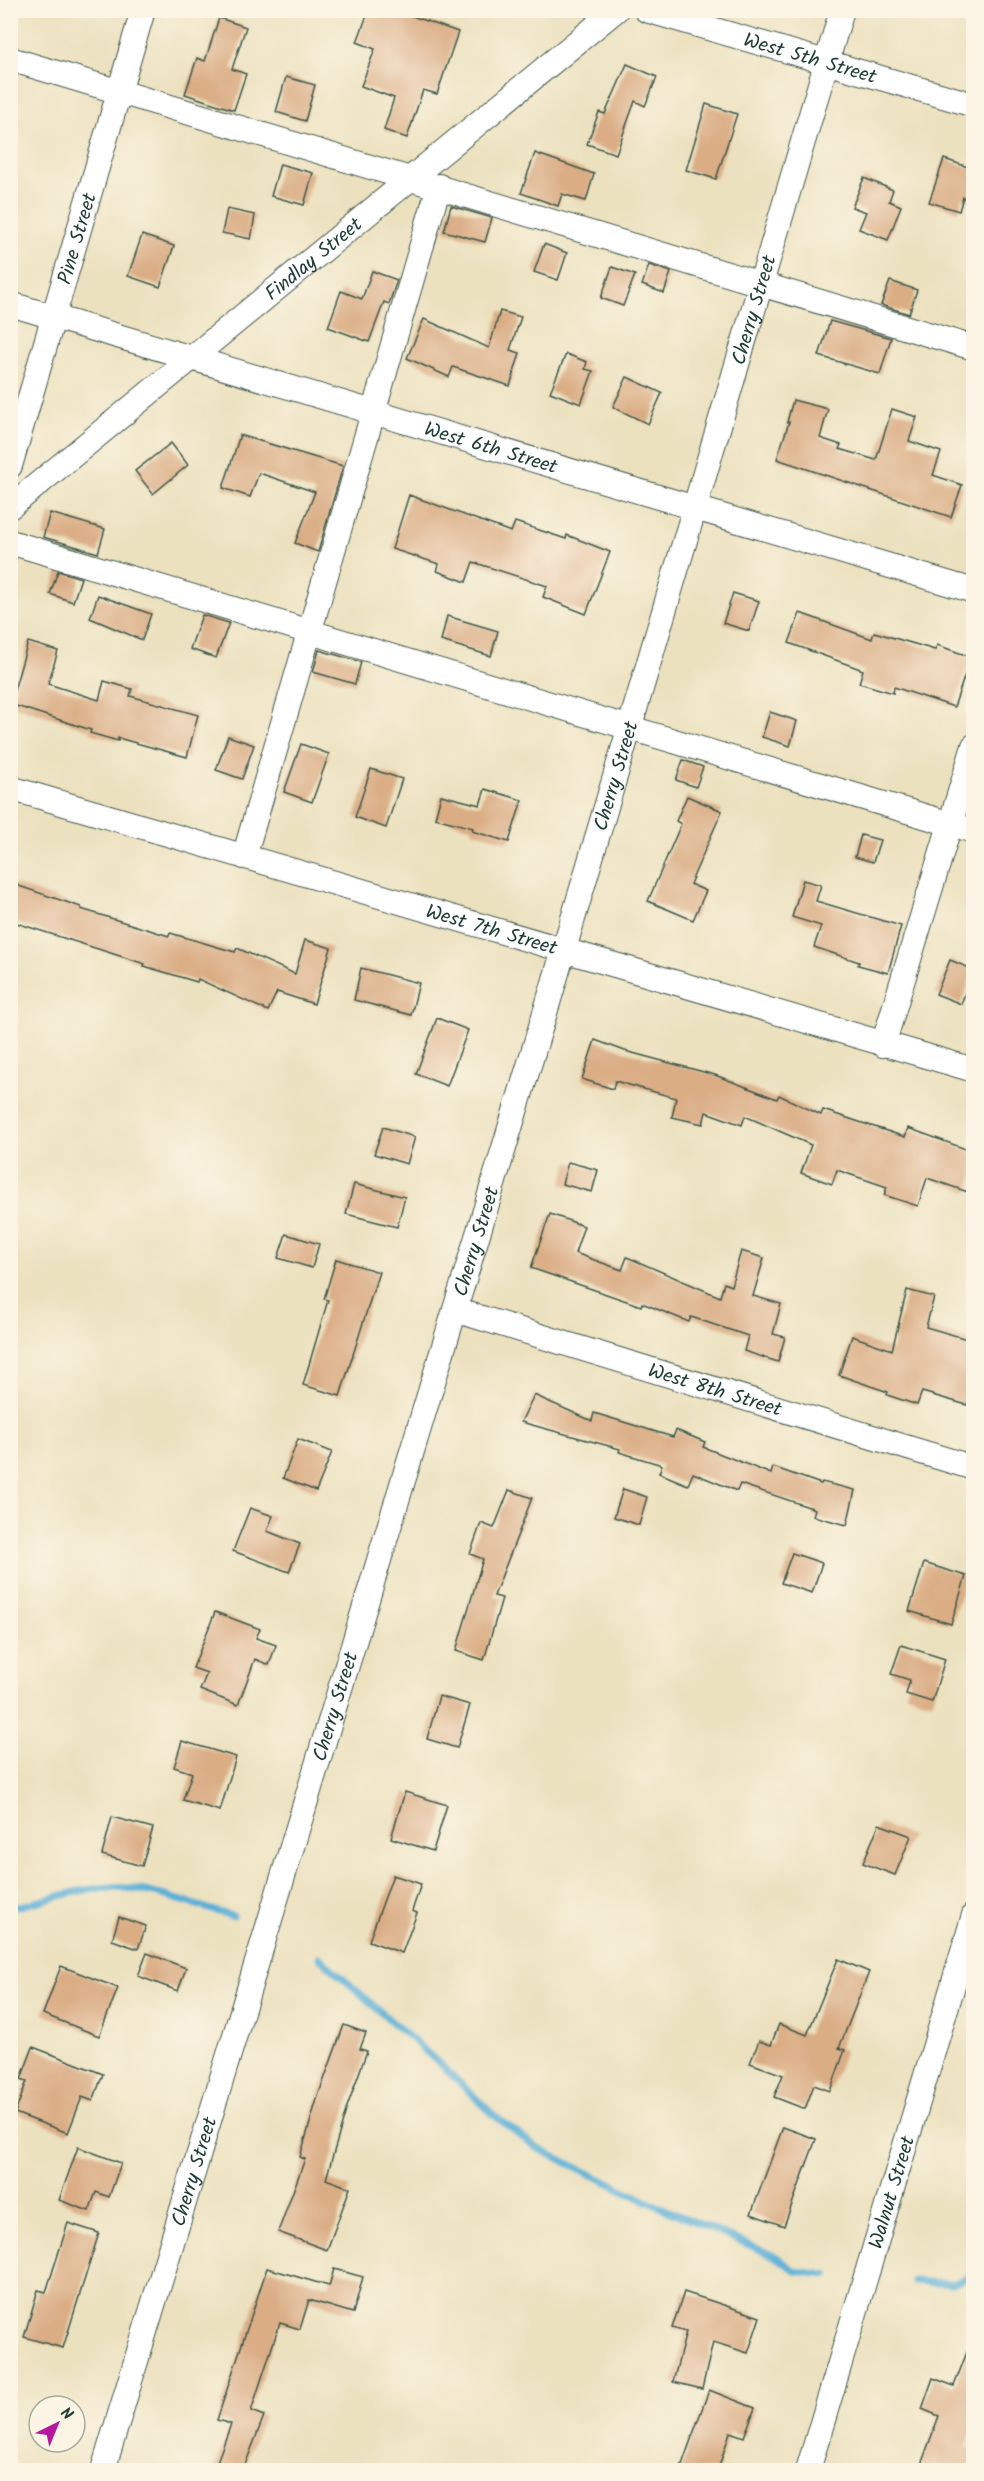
<svg xmlns="http://www.w3.org/2000/svg" width="984" height="2481" viewBox="0 0 984 2481" font-family="Kalam,sans-serif">
  <rect width="100%" height="100%" fill="#fcf5e5"/>
  <filter id="ink" filterUnits="userSpaceOnUse"><feTurbulence type="fractalNoise" baseFrequency=".0167" numOctaves="2"/><feDisplacementMap in="SourceGraphic" scale="12" xChannelSelector="R" yChannelSelector="G"/><feConvolveMatrix kernelMatrix="1 2 1 2 8 2 1 2 1" color-interpolation-filters="sRGB"/></filter>
  <filter id="wash" filterUnits="userSpaceOnUse"><feTurbulence type="fractalNoise" baseFrequency=".008" numOctaves="4" result="noise"/><feDisplacementMap in="SourceGraphic" scale="24" xChannelSelector="R" yChannelSelector="G"/><feGaussianBlur stdDeviation="1.35" result="paint"/><feColorMatrix in="noise" values="0 0 0 0 0 0 0 0 0 0 0 0 0 0 0 0 0 1.4 0 .05"/><feComposite in="paint" operator="in"/></filter>
  <g filter="url(#wash)">
    <rect width="100%" height="100%" fill="#ece1bf"/>
    <g fill="none" stroke-linecap="round" stroke-linejoin="round">
      <g stroke="#5bb0d7" stroke-width="7">
        <path d="M 10,1908 C 44,1902 77,1888 111,1887 C 145,1886 199,1907 233,1916"/>
        <path d="M 319,1957 L 442,2066 L 496,2117 L 537,2148 L 646,2201 L 777,2257 L 795,2271 L 827,2275"/>
        <path d="M 914,2281 L 952,2284 L 974,2274"/>
      </g>
    </g>
    <g id="blocks">
      <g fill="#daad85">
        <path d="M 369,10 L 395,10 L 458,32 L 437,94 L 423,90 L 407,138 L 384,130 L 394,98 L 361,86 L 375,49 L 357,42 Z"/>
        <path d="M 219,18 L 246,27 L 232,69 L 246,74 L 234,110 L 185,94 L 197,58 L 205,61 Z"/>
        <path d="M 627,64 L 657,77 L 645,106 L 635,101 L 616,154 L 587,144 L 599,112 L 605,114 Z"/>
        <path d="M 286,77 L 315,85 L 305,121 L 276,112 Z"/>
        <path d="M 706,104 L 737,114 L 716,179 L 686,170 Z"/>
        <path d="M 535,153 L 594,174 L 586,201 L 562,194 L 558,206 L 521,193 Z"/>
        <path d="M 944,159 L 974,169 L 974,201 L 963,197 L 959,211 L 929,202 Z"/>
        <path d="M 280,164 L 313,173 L 304,205 L 271,196 Z"/>
        <path d="M 864,178 L 893,190 L 889,201 L 901,206 L 888,240 L 859,229 L 866,212 L 852,207 Z"/>
        <path d="M 451,206 L 492,218 L 485,242 L 444,231 Z"/>
        <path d="M 227,209 L 255,215 L 251,239 L 222,233 Z"/>
        <path d="M 142,235 L 174,246 L 160,287 L 128,276 Z"/>
        <path d="M 544,244 L 567,253 L 558,280 L 534,272 Z"/>
        <path d="M 649,265 L 671,272 L 664,293 L 642,285 Z"/>
        <path d="M 612,267 L 635,275 L 623,306 L 601,298 Z"/>
        <path d="M 372,271 L 397,280 L 389,304 L 384,302 L 369,342 L 328,327 L 341,291 L 362,299 Z"/>
        <path d="M 890,281 L 917,290 L 909,314 L 881,305 Z"/>
        <path d="M 500,311 L 521,317 L 510,350 L 520,353 L 510,386 L 453,367 L 449,377 L 407,358 L 424,319 L 489,348 Z"/>
        <path d="M 830,321 L 891,338 L 880,374 L 819,356 Z"/>
        <path d="M 566,354 L 587,362 L 585,369 L 593,371 L 581,404 L 550,392 Z"/>
        <path d="M 627,377 L 662,393 L 648,424 L 613,407 Z"/>
        <path d="M 793,400 L 828,409 L 820,438 L 841,445 L 839,449 L 876,460 L 892,409 L 917,417 L 909,441 L 941,452 L 933,475 L 962,485 L 951,517 L 777,459 L 789,422 L 787,422 Z"/>
        <path d="M 240,435 L 343,466 L 318,552 L 295,543 L 315,492 L 259,473 L 250,497 L 223,488 Z"/>
        <path d="M 171,443 L 188,465 L 153,494 L 135,471 Z"/>
        <path d="M 409,495 L 511,532 L 515,522 L 566,539 L 567,535 L 610,552 L 586,614 L 543,597 L 547,586 L 473,562 L 466,582 L 437,571 L 439,564 L 392,549 Z"/>
        <path d="M 50,513 L 105,529 L 98,553 L 43,537 Z"/>
        <path d="M 58,571 L 81,578 L 73,602 L 50,594 Z"/>
        <path d="M 733,593 L 759,601 L 749,631 L 723,623 Z"/>
        <path d="M 98,595 L 151,614 L 142,640 L 90,618 Z"/>
        <path d="M 800,613 L 872,639 L 874,632 L 935,650 L 937,645 L 971,657 L 954,707 L 894,687 L 893,693 L 859,683 L 863,670 L 789,643 Z"/>
        <path d="M 202,615 L 229,623 L 216,658 L 190,649 Z"/>
        <path d="M 447,616 L 498,631 L 491,656 L 441,641 Z"/>
        <path d="M 28,642 L 58,651 L 48,684 L 99,700 L 104,681 L 132,689 L 130,696 L 198,715 L 187,757 L 118,738 L 118,741 L 90,733 L 91,730 L 10,704 Z"/>
        <path d="M 319,650 L 361,662 L 355,684 L 313,672 Z"/>
        <path d="M 770,712 L 797,721 L 790,746 L 762,737 Z"/>
        <path d="M 228,736 L 254,745 L 242,779 L 216,770 Z"/>
        <path d="M 301,744 L 329,754 L 312,802 L 284,792 Z"/>
        <path d="M 683,760 L 703,767 L 696,787 L 676,780 Z"/>
        <path d="M 371,769 L 402,779 L 386,828 L 355,817 Z"/>
        <path d="M 485,789 L 522,800 L 509,842 L 472,831 L 473,828 L 435,818 L 441,795 L 480,805 Z"/>
        <path d="M 687,796 L 722,811 L 690,884 L 706,891 L 693,920 L 648,901 L 681,824 L 676,821 Z"/>
        <path d="M 861,835 L 880,840 L 873,862 L 855,857 Z"/>
        <path d="M 803,880 L 821,885 L 816,901 L 901,926 L 888,973 L 858,965 L 859,962 L 814,947 L 821,926 L 792,917 Z"/>
        <path d="M 10,883 L 81,907 L 81,909 L 169,936 L 170,933 L 235,952 L 237,948 L 295,974 L 305,940 L 331,948 L 314,1004 L 277,992 L 268,1011 L 198,979 L 197,982 L 144,966 L 145,964 L 10,921 Z"/>
        <path d="M 950,960 L 974,970 L 961,1004 L 936,994 Z"/>
        <path d="M 361,968 L 419,983 L 411,1015 L 354,1000 Z"/>
        <path d="M 437,1018 L 468,1030 L 447,1086 L 416,1074 Z"/>
        <path d="M 595,1040 L 625,1051 L 715,1075 L 777,1099 L 779,1095 L 821,1115 L 823,1110 L 905,1137 L 908,1128 L 974,1152 L 974,1175 L 968,1192 L 927,1178 L 918,1206 L 884,1195 L 887,1187 L 837,1170 L 832,1184 L 801,1173 L 811,1145 L 745,1116 L 742,1125 L 706,1112 L 703,1124 L 672,1117 L 676,1098 L 615,1081 L 613,1089 L 582,1079 Z"/>
        <path d="M 383,1127 L 415,1137 L 407,1164 L 374,1154 Z"/>
        <path d="M 568,1162 L 598,1170 L 592,1192 L 562,1184 Z"/>
        <path d="M 354,1184 L 405,1197 L 397,1227 L 346,1214 Z"/>
        <path d="M 550,1214 L 584,1226 L 575,1253 L 622,1270 L 627,1257 L 720,1297 L 724,1283 L 731,1286 L 741,1251 L 764,1258 L 753,1296 L 781,1304 L 773,1334 L 785,1337 L 778,1362 L 744,1351 L 748,1336 L 691,1317 L 689,1322 L 642,1303 L 641,1306 L 531,1268 Z"/>
        <path d="M 286,1234 L 319,1244 L 312,1268 L 278,1258 Z"/>
        <path d="M 336,1259 L 379,1272 L 340,1396 L 303,1385 L 328,1300 L 324,1299 Z"/>
        <path d="M 907,1290 L 934,1297 L 926,1327 L 974,1341 L 974,1383 L 967,1405 L 922,1392 L 917,1405 L 887,1395 L 888,1392 L 839,1375 L 852,1336 L 892,1350 Z"/>
        <path d="M 534,1395 L 592,1421 L 594,1413 L 673,1437 L 676,1430 L 705,1442 L 703,1447 L 771,1474 L 773,1467 L 821,1484 L 822,1482 L 855,1490 L 847,1525 L 813,1516 L 815,1509 L 740,1484 L 737,1491 L 693,1473 L 688,1485 L 659,1473 L 662,1465 L 619,1452 L 620,1449 L 521,1422 Z"/>
        <path d="M 298,1439 L 332,1452 L 316,1491 L 283,1478 Z"/>
        <path d="M 623,1489 L 647,1497 L 639,1525 L 614,1517 Z"/>
        <path d="M 509,1490 L 532,1498 L 494,1596 L 502,1598 L 484,1660 L 456,1651 L 483,1559 L 470,1554 L 481,1523 L 494,1528 Z"/>
        <path d="M 250,1508 L 273,1516 L 267,1531 L 300,1544 L 289,1572 L 233,1551 Z"/>
        <path d="M 792,1553 L 822,1563 L 812,1593 L 781,1583 Z"/>
        <path d="M 924,1563 L 966,1576 L 951,1624 L 909,1611 Z"/>
        <path d="M 215,1612 L 260,1629 L 256,1638 L 276,1645 L 269,1665 L 255,1659 L 238,1705 L 200,1690 L 207,1673 L 193,1668 Z"/>
        <path d="M 901,1645 L 945,1659 L 932,1702 L 906,1694 L 910,1680 L 891,1674 Z"/>
        <path d="M 439,1696 L 470,1705 L 457,1748 L 427,1739 Z"/>
        <path d="M 182,1741 L 236,1757 L 220,1811 L 183,1800 L 192,1773 L 174,1767 Z"/>
        <path d="M 405,1792 L 447,1805 L 433,1851 L 391,1838 Z"/>
        <path d="M 112,1817 L 153,1828 L 142,1866 L 102,1855 Z"/>
        <path d="M 879,1824 L 911,1836 L 895,1875 L 863,1863 Z"/>
        <path d="M 393,1875 L 421,1884 L 412,1911 L 417,1913 L 402,1953 L 369,1941 Z"/>
        <path d="M 119,1917 L 146,1926 L 138,1949 L 112,1940 Z"/>
        <path d="M 147,1953 L 186,1968 L 178,1991 L 138,1976 Z"/>
        <path d="M 838,1959 L 869,1972 L 839,2048 L 845,2050 L 830,2091 L 814,2085 L 805,2109 L 774,2097 L 783,2075 L 750,2063 L 759,2041 L 771,2045 L 779,2024 L 807,2035 Z"/>
        <path d="M 61,1966 L 118,1988 L 99,2036 L 43,2014 Z"/>
        <path d="M 344,2025 L 366,2033 L 360,2049 L 367,2051 L 347,2107 L 326,2179 L 350,2188 L 327,2250 L 278,2232 L 305,2159 L 300,2157 L 317,2099 Z"/>
        <path d="M 33,2047 L 103,2074 L 93,2101 L 82,2097 L 68,2133 L 15,2113 L 27,2081 L 21,2079 Z"/>
        <path d="M 783,2127 L 816,2139 L 784,2226 L 751,2214 Z"/>
        <path d="M 78,2147 L 121,2163 L 109,2197 L 96,2192 L 89,2211 L 59,2200 Z"/>
        <path d="M 68,2223 L 99,2233 L 63,2348 L 24,2337 L 38,2290 L 46,2292 Z"/>
        <path d="M 267,2268 L 329,2286 L 334,2269 L 363,2277 L 353,2313 L 309,2300 L 300,2329 L 280,2323 L 251,2411 L 264,2416 L 243,2470 L 214,2470 L 231,2424 L 217,2420 Z"/>
        <path d="M 684,2292 L 760,2317 L 748,2353 L 713,2342 L 702,2389 L 673,2382 L 686,2332 L 672,2328 Z"/>
        <path d="M 972,2339 L 974,2427 L 966,2447 L 974,2450 L 974,2470 L 919,2470 L 939,2416 L 922,2409 L 933,2378 L 954,2386 Z"/>
        <path d="M 709,2390 L 755,2408 L 744,2437 L 730,2432 L 718,2470 L 680,2470 Z"/>
      </g>
    </g>
  </g>
  <g filter="url(#ink)">
    <use href="#blocks" fill-opacity="0" stroke="#3e5649" stroke-width="1.5"/>
    <g fill="none" stroke-linecap="round" stroke-linejoin="round">
      <g stroke="#3e5649" stroke-width="26">
        <g id="minor">
          <path id="s1" d="M 646,10 L 974,105"/>
          <path d="M 10,59 L 974,348"/>
          <path id="s2" d="M 10,304 L 974,591"/>
          <path id="s3" d="M 10,466 L 143,10"/>
          <path id="s4" d="M 10,507 L 616,10"/>
          <path d="M 10,542 L 974,831"/>
          <path id="s5" d="M 10,788 L 974,1070"/>
          <path d="M 244,857 L 439,186"/>
          <path d="M 883,1045 L 974,746"/>
          <path id="s6" d="M 455,1310 L 974,1468"/>
          <path id="s7" d="M 103,2470 L 551,993 L 842,10"/>
          <path id="s8" d="M 808,2470 L 974,1915"/>
        </g>
      </g>
      <use href="#minor" stroke="#fff" stroke-width="24"/>
    </g>
  </g>
  <g text-anchor="middle" stroke-width="5" stroke-linejoin="round" paint-order="stroke">
    <g font-size="20" fill="#1f3d34" stroke="#fcf5e5">
      <text dy="7" stroke="none"><textPath href="#s1" startOffset="171">West 5th Street</textPath></text>
      <text dy="7" stroke="none"><textPath href="#s3" startOffset="237">Pine Street</textPath></text>
      <text dy="7" stroke="none"><textPath href="#s4" startOffset="392">Findlay Street</textPath></text>
      <text dy="7" stroke="none"><textPath href="#s7" startOffset="2256">Cherry Street</textPath></text>
      <text dy="7" stroke="none"><textPath href="#s2" startOffset="502">West 6th Street</textPath></text>
      <text dy="7" stroke="none"><textPath href="#s7" startOffset="1770">Cherry Street</textPath></text>
      <text dy="7" stroke="none"><textPath href="#s5" startOffset="502">West 7th Street</textPath></text>
      <text dy="7" stroke="none"><textPath href="#s7" startOffset="1284">Cherry Street</textPath></text>
      <text dy="7" stroke="none"><textPath href="#s6" startOffset="272">West 8th Street</textPath></text>
      <text dy="7" stroke="none"><textPath href="#s7" startOffset="798">Cherry Street</textPath></text>
      <text dy="7" stroke="none"><textPath href="#s7" startOffset="312">Cherry Street</textPath></text>
      <text dy="7" stroke="none"><textPath href="#s8" startOffset="290">Walnut Street</textPath></text>
    </g>
  </g>
  <rect width="984" height="2481" fill="none" stroke="#fcf5e5" stroke-width="36"/>
  <g transform="translate(57 2424) rotate(43)"><circle r="28" fill="#fcf5e5" stroke="#a4ab9e" stroke-width="1.5"/>
  <path d="M0-4.5L10 22L0 15L-10 22Z" fill="#b5179e"/>
  <text y="-9" font-size="16" font-weight="bold" text-anchor="middle" fill="#1f3d34">N</text>
  </g>
</svg>
